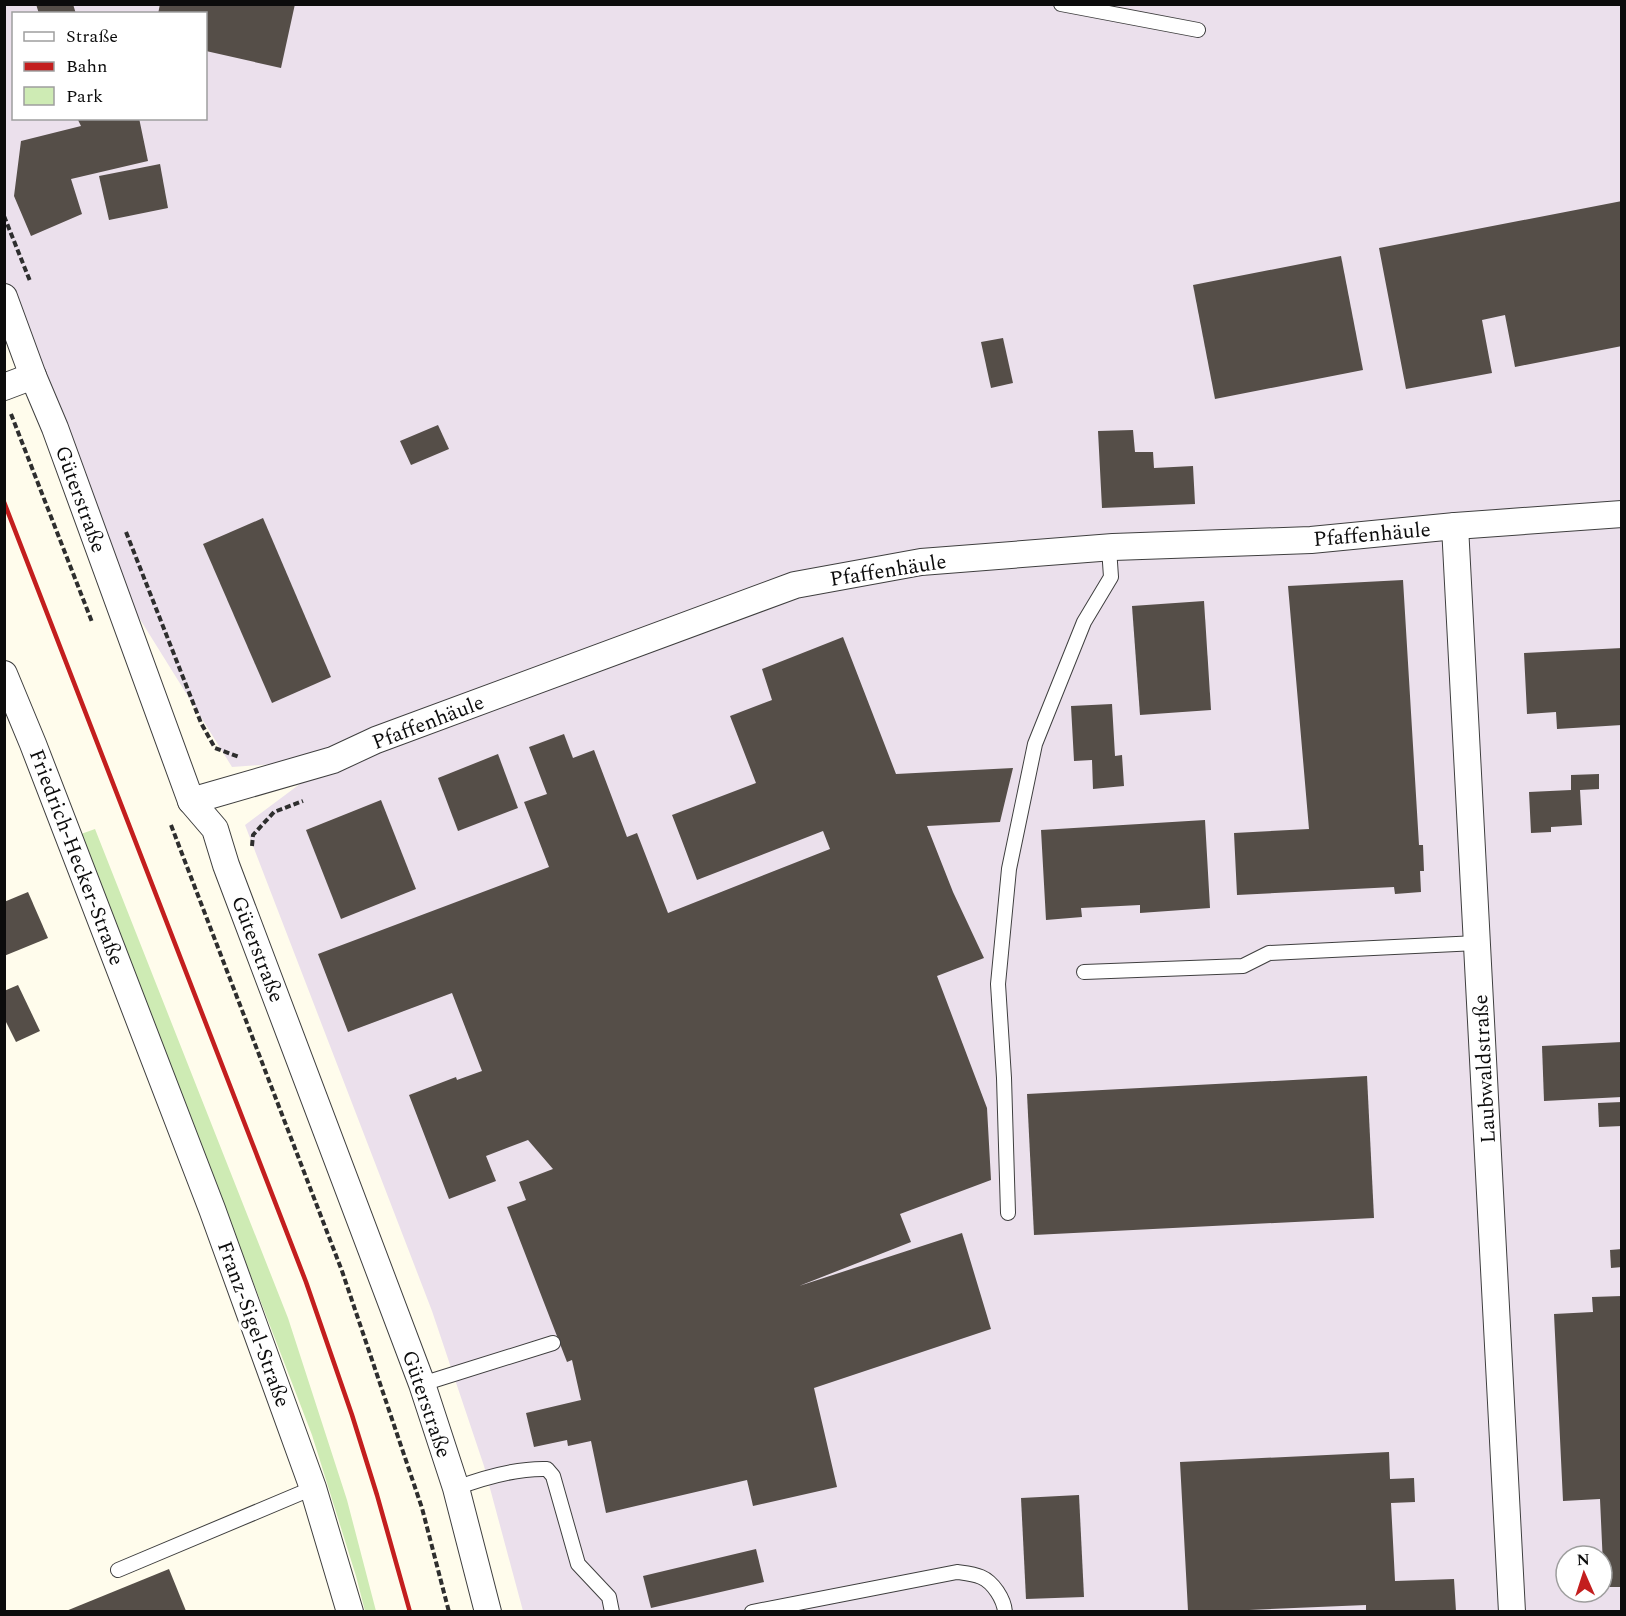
<svg xmlns="http://www.w3.org/2000/svg" width="1626" height="1616" viewBox="0 0 1626 1616" font-family="Spectral,serif">
  <rect width="100%" height="100%" fill="#fffcec"/>
  <path fill="#ebe0ec" fill-rule="evenodd" d="M 5,5 L 1621,5 L 1621,1611 L 523,1611 L 484,1466 L 432,1311 L 245,825 L 332,760 L 232,767 L 105,563 L 5,297 ZM 14,14 L 206,14 L 206,118 L 14,118 ZM 1566,1556 L 1602,1556 L 1602,1592 L 1566,1592 Z"/>
  <path fill="#ceebb4" d="M 95,829 L 288,1318 L 347,1500 L 376,1611 L 365,1611 L 356,1576 L 312,1435 L 81,834 Z"/>
  <g fill="#554e48">
    <path d="M 36,4 L 73,4 L 76,14 L 39,14 Z"/>
    <path d="M 160,4 L 295,4 L 281,68 L 206,51 L 206,14 L 158,14 Z"/>
    <path d="M 77,118 L 139,118 L 148,161 L 71,179 L 82,214 L 31,236 L 14,196 L 21,141 L 81,126 Z"/>
    <path d="M 160,164 L 168,208 L 109,220 L 99,176 Z"/>
    <path d="M 1622,201 L 1622,346 L 1515,367 L 1505,315 L 1482,320 L 1492,373 L 1406,389 L 1379,248 Z"/>
    <path d="M 1341,256 L 1363,370 L 1215,399 L 1193,285 Z"/>
    <path d="M 1003,338 L 1013,383 L 991,388 L 981,342 Z"/>
    <path d="M 438,425 L 449,449 L 411,465 L 400,441 Z"/>
    <path d="M 1133,430 L 1135,452 L 1153,452 L 1154,468 L 1193,466 L 1195,504 L 1102,508 L 1098,431 Z"/>
    <path d="M 263,518 L 331,677 L 272,703 L 203,544 Z"/>
    <path d="M 1403,580 L 1419,845 L 1423,845 L 1424,871 L 1420,871 L 1421,892 L 1395,894 L 1394,887 L 1237,895 L 1234,833 L 1309,829 L 1288,586 Z"/>
    <path d="M 1204,601 L 1211,710 L 1140,715 L 1132,606 Z"/>
    <path d="M 843,637 L 896,774 L 1013,768 L 1000,822 L 927,826 L 953,892 L 984,958 L 937,976 L 987,1108 L 991,1180 L 900,1214 L 911,1242 L 799,1286 L 962,1233 L 991,1329 L 814,1388 L 837,1487 L 753,1506 L 747,1480 L 606,1513 L 591,1441 L 568,1446 L 567,1440 L 534,1447 L 526,1413 L 581,1400 L 572,1360 L 567,1362 L 507,1207 L 526,1200 L 519,1182 L 553,1169 L 528,1140 L 486,1156 L 496,1181 L 449,1199 L 409,1095 L 456,1077 L 457,1080 L 482,1071 L 452,993 L 348,1032 L 318,954 L 549,867 L 524,802 L 547,794 L 529,747 L 564,734 L 573,758 L 594,750 L 627,837 L 637,833 L 668,913 L 830,849 L 823,831 L 697,880 L 672,815 L 756,783 L 730,716 L 772,700 L 762,669 Z"/>
    <path d="M 1622,648 L 1622,725 L 1557,729 L 1556,712 L 1527,714 L 1524,653 Z"/>
    <path d="M 1112,704 L 1115,756 L 1122,755 L 1124,786 L 1093,789 L 1092,760 L 1074,761 L 1071,706 Z"/>
    <path d="M 498,754 L 518,808 L 458,831 L 438,778 Z"/>
    <path d="M 1599,774 L 1599,789 L 1580,790 L 1582,825 L 1551,827 L 1551,832 L 1531,833 L 1529,792 L 1571,790 L 1571,775 Z"/>
    <path d="M 381,800 L 416,889 L 341,919 L 306,830 Z"/>
    <path d="M 1205,820 L 1210,908 L 1140,913 L 1140,905 L 1081,908 L 1082,917 L 1046,920 L 1041,830 Z"/>
    <path d="M 28,892 L 48,938 L 4,956 L 4,902 Z"/>
    <path d="M 18,985 L 40,1031 L 16,1042 L 4,1018 L 4,991 Z"/>
    <path d="M 1622,1042 L 1622,1097 L 1544,1101 L 1542,1046 Z"/>
    <path d="M 1367,1076 L 1374,1218 L 1034,1235 L 1027,1094 Z"/>
    <path d="M 1622,1102 L 1622,1126 L 1599,1127 L 1598,1103 Z"/>
    <path d="M 1622,1249 L 1622,1267 L 1611,1268 L 1610,1250 Z"/>
    <path d="M 1622,1296 L 1622,1587 L 1604,1587 L 1600,1499 L 1563,1501 L 1554,1314 L 1593,1312 L 1592,1297 Z"/>
    <path d="M 1389,1452 L 1390,1479 L 1414,1478 L 1415,1502 L 1391,1503 L 1395,1581 L 1454,1579 L 1456,1611 L 1366,1611 L 1366,1605 L 1226,1611 L 1188,1611 L 1180,1462 Z"/>
    <path d="M 1079,1495 L 1084,1597 L 1026,1599 L 1021,1498 Z"/>
    <path d="M 756,1549 L 764,1582 L 651,1608 L 643,1576 Z"/>
    <path d="M 169,1569 L 186,1611 L 66,1611 Z"/>
  </g>
  <g fill="none" stroke-linecap="round" stroke-linejoin="round">
    <g stroke="#3f3f3f" stroke-width="16">
      <g id="service">
        <path d="M 1061,4 L 1198,30"/>
        <path d="M 1084,972 L 1243,966 L 1269,953 L 1477,943"/>
        <path d="M 1008,1213 L 1004,1078 L 998,984 L 1009,869 L 1035,744 L 1084,622 L 1111,577 L 1109,548"/>
        <path d="M 422,1384 L 553,1343"/>
        <path d="M 456,1488 C 483,1478 518,1468 547,1469 L 553,1476 L 578,1564 L 609,1597 L 612,1612"/>
        <path d="M 118,1570 L 313,1488"/>
        <path d="M 752,1612 L 957,1572 C 964,1573 974,1574 981,1577 C 993,1582 1004,1599 1005,1612"/>
      </g>
    </g>
    <g stroke="#3f3f3f" stroke-width="28">
      <g id="minor">
        <path d="M 4,297 L 33,376 L 55,428 L 191,801 L 215,829 L 226,865 L 422,1384 L 456,1488 L 488,1612"/>
        <path d="M 4,387 L 33,376"/>
        <path d="M 1455,526 L 1512,1612"/>
        <path d="M 4,674 L 33,744 L 212,1209 L 313,1488 L 350,1612"/>
        <path d="M 191,801 L 333,760 L 376,740 L 795,585 L 921,562 L 1113,547 L 1311,540 L 1455,526 L 1622,514"/>
      </g>
    </g>
    <g stroke="#2e2e2e" stroke-width="4" stroke-dasharray="6 3" stroke-linecap="butt">
      <path d="M 4,216 L 30,281"/>
      <path d="M 11,414 L 92,622"/>
      <path d="M 126,532 L 201,723 L 215,748 L 239,757"/>
      <path d="M 171,825 L 342,1271 L 422,1508 L 449,1612"/>
      <path d="M 252,846 L 253,835 L 274,812 L 303,801"/>
    </g>
    <use href="#service" stroke="#fff" stroke-width="14"/>
    <use href="#minor" stroke="#fff" stroke-width="26"/>
    <path stroke="#c31e1e" stroke-width="4.5" d="M 4,502 L 306,1282 L 352,1415 L 377,1495 L 410,1612"/>
  </g>
  <g text-anchor="middle" stroke-width="6" stroke-linejoin="round" paint-order="stroke">
    <g font-size="21" fill="#0c0c0c" stroke="#fff">
      <text transform="translate(81 499) rotate(70)" y="7">Güterstraße</text>
      <text transform="translate(1372 534) rotate(-5)" y="7">Pfaffenhäule</text>
      <text transform="translate(888 570) rotate(-9)" y="7">Pfaffenhäule</text>
      <text transform="translate(428 722) rotate(-21)" y="7">Pfaffenhäule</text>
      <text transform="translate(77 857) rotate(69)" y="7">Friedrich-Hecker-Straße</text>
      <text transform="translate(258 949) rotate(69)" y="7">Güterstraße</text>
      <text transform="translate(1484 1069) rotate(-93)" y="7">Laubwaldstraße</text>
      <text transform="translate(254 1324) rotate(70)" y="7">Franz-Sigel-Straße</text>
      <text transform="translate(427 1404) rotate(71)" y="7">Güterstraße</text>
    </g>
  </g>
  <rect width="1626" height="1616" fill="none" stroke="#0c0c0c" stroke-width="12"/>
  <rect x="12" y="12" width="195" height="108" fill="#ffffff" stroke="#9e9e9e" stroke-width="1.5"/>
  <rect x="24" y="32" width="30" height="9" fill="#ffffff" stroke="#9e9e9e" stroke-width="1.5"/>
  <text x="66" y="42" font-size="18" fill="#0c0c0c">Straße</text>
  <rect x="24" y="62" width="30" height="9" fill="#c31e1e" stroke="#9e9e9e" stroke-width="1.5"/>
  <text x="66" y="72" font-size="18" fill="#0c0c0c">Bahn</text>
  <rect x="24" y="87" width="30" height="18" fill="#ceebb4" stroke="#9e9e9e" stroke-width="1.5"/>
  <text x="66" y="102" font-size="18" fill="#0c0c0c">Park</text>
  <g transform="translate(1584 1574) rotate(357)"><circle r="28" fill="#ffffff" stroke="#9e9e9e" stroke-width="1.5"/>
  <path d="M0-4.5L10 22L0 15L-10 22Z" fill="#c31e1e"/>
  <text y="-9" font-size="16" font-weight="bold" text-anchor="middle" fill="#0c0c0c">N</text>
  </g>
</svg>
